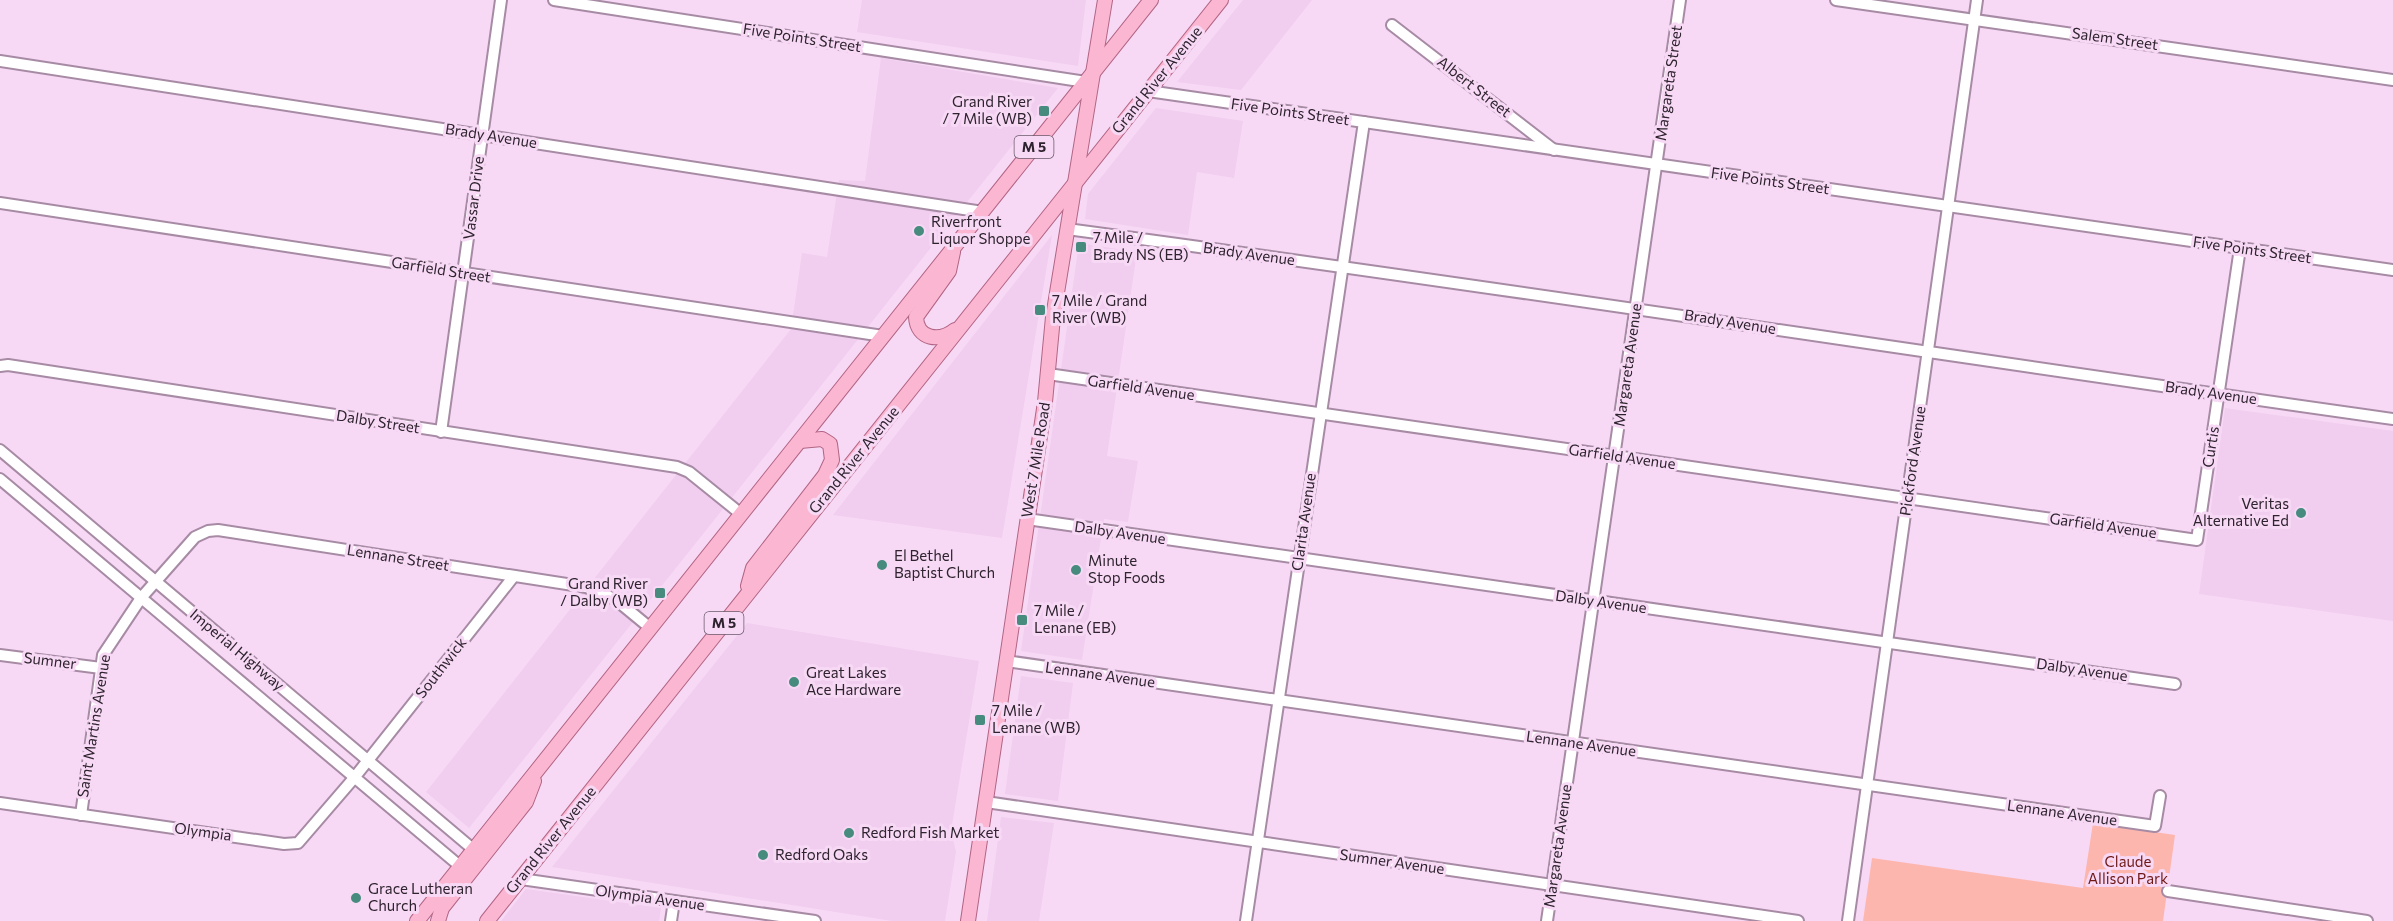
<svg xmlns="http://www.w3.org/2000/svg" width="2393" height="921" viewBox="0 0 2393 921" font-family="Commissioner,sans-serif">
  <rect width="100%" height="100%" fill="#f7d9f5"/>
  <g fill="#f1cdef">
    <path d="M 862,0 L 1086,0 L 1078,66 L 857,32 Z"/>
    <path d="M 1243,0 L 1312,0 L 1241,90 L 1177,82 Z"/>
    <path d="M 881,58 L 1058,88 L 469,828 L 426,792 L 791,329 L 802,253 L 827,257 L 839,180 L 865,181 Z"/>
    <path d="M 1156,108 L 1243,121 L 1234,178 L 1197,172 L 1188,235 L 1085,219 L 1088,194 Z"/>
    <path d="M 1052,235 L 1002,538 L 833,515 Z"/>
    <path d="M 1079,243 L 1137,252 L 1107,456 L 1138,461 L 1128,522 L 1104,519 L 1082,660 L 1021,651 Z"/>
    <path d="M 2225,408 L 2393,431 L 2393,621 L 2199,594 Z"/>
    <path d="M 747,623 L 979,661 L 951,831 L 956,852 L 945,921 L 892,921 L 552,867 Z"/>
    <path d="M 1021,676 L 1073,683 L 1058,801 L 1005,794 Z"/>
    <path d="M 1001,817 L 1054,823 L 1039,921 L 987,921 Z"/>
    <path d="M 526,889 L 661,908 L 659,921 L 501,921 Z"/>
  </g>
  <path fill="#fdb6ad" d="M 2093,823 L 2175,835 L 2163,921 L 1863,921 L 1872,858 L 2083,888 Z"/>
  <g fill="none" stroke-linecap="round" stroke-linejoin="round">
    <g stroke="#a78ba5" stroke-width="14">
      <g id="minor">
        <path d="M 554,0 L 1086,82"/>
        <path d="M 1836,0 L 2393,80"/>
        <path d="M 1392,25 L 1554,150"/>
        <path d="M 0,61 L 983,212"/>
        <path d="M 1148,91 L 2393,270"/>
        <path d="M 0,203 L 883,336"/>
        <path d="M 1067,229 C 1509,288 1951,357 2393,419"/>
        <path d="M 0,366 L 8,365 L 677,467 L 689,472 L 741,514"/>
        <path d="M 1048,374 L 2197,540 L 2240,248"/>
        <path d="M 441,432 L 501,0"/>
        <path d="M 0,450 L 474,850"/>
        <path d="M 0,479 L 461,867"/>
        <path d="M 1027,519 L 2175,684"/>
        <path d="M 0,655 L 101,668"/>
        <path d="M 1006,661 L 2155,826 L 2160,796"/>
        <path d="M 986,802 L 1798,921"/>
        <path d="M 0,803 L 284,844 L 298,843 L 354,778 L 514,576"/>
        <path d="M 81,815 L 103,655 L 141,598 L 195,537 L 208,531 L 218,530 L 586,587 L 615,599 L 649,627"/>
        <path d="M 521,879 L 815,921"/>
        <path d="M 2168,891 L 2367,921"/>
        <path d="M 671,921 L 674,901"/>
        <path d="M 1246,921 L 1364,122"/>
        <path d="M 1547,921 L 1680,0"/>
        <path d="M 1848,921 L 1977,0"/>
      </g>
    </g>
    <g stroke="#b26484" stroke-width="16">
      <g id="major">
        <path d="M 953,252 L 949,271 L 916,317 C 917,340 940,342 955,330"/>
        <path d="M 748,586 L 753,568 L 825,475 L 832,460 L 830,444 L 822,439 L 800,441"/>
        <path d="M 417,921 L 1151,0"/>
        <path d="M 438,921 L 442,908 L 526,802 L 534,781"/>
        <path d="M 487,921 L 1221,0"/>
        <path d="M 968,921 L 1045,402 L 1053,317 L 1105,0"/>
      </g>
    </g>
    <use href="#minor" stroke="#fff" stroke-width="10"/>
    <use href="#major" stroke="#fbb7d1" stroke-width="14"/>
  </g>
  <g fill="#478b7f" stroke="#f7d9f5" stroke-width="2">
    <rect x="1038" y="105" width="12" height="12" rx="3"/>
    <circle cx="919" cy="231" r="6"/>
    <rect x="1075" y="241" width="12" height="12" rx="3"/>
    <rect x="1034" y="304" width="12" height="12" rx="3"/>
    <circle cx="2301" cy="513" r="6"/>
    <circle cx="882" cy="565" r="6"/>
    <circle cx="1076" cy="570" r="6"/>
    <rect x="654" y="587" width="12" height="12" rx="3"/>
    <rect x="1016" y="614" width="12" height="12" rx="3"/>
    <circle cx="794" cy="682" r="6"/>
    <rect x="974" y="714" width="12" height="12" rx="3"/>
    <circle cx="849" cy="833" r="6"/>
    <circle cx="763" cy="855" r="6"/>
    <circle cx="356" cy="898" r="6"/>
  </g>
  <g text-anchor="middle" stroke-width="6" stroke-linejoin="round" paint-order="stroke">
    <g fill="#f7d9f5" stroke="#6a5a6a" stroke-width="1.5">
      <rect x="1014.5" y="136" width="39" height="22" rx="4.5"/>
      <rect x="704.5" y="612" width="39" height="22" rx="4.5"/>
    </g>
    <g font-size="14" font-weight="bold" fill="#2e232e">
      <text x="1034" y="152">M 5</text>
      <text x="724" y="628">M 5</text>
    </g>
    <g font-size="15" fill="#2e232e" stroke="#f7d9f5">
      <text transform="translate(802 38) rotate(9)" y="5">Five Points Street</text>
      <text transform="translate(2115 39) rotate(8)" y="5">Salem Street</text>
      <text transform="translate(1157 80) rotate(-51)" y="5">Grand River Avenue</text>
      <text transform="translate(1669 83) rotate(-82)" y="5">Margareta Street</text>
      <text transform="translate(1474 87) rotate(38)" y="5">Albert Street</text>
      <text transform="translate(1290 112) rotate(8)" y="5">Five Points Street</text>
      <text transform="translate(491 136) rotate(9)" y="5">Brady Avenue</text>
      <text transform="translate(1770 181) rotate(8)" y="5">Five Points Street</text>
      <text transform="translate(474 198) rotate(-83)" y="5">Vassar Drive</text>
      <text transform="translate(2252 250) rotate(8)" y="5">Five Points Street</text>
      <text transform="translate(1249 254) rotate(8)" y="5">Brady Avenue</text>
      <text transform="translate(441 270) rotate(9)" y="5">Garfield Street</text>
      <text transform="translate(1730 322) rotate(9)" y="5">Brady Avenue</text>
      <text transform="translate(1628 365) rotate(-82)" y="5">Margareta Avenue</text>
      <text transform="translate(1141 388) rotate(8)" y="5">Garfield Avenue</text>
      <text transform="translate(2211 393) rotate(8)" y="5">Brady Avenue</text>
      <text transform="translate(378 422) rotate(9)" y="5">Dalby Street</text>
      <text transform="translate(2211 447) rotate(-81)" y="5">Curtis</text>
      <text transform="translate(1622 457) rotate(8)" y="5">Garfield Avenue</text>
      <text transform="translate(854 460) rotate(-51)" y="5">Grand River Avenue</text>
      <text transform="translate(1036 460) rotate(-81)" y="5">West 7 Mile Road</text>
      <text transform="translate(1913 461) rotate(-82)" y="5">Pickford Avenue</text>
      <text transform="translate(1304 522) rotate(-82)" y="5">Clarita Avenue</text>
      <text transform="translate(2103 526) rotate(8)" y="5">Garfield Avenue</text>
      <text transform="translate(1120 533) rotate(8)" y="5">Dalby Avenue</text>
      <text transform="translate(398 558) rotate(9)" y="5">Lennane Street</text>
      <text transform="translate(1601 602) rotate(8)" y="5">Dalby Avenue</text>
      <text transform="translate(237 650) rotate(40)" y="5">Imperial Highway</text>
      <text transform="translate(50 661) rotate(7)" y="5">Sumner</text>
      <text transform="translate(441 668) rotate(-52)" y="5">Southwick</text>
      <text transform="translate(2082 670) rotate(8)" y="5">Dalby Avenue</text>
      <text transform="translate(1100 675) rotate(8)" y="5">Lennane Avenue</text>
      <text transform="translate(94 726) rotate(-81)" y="5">Saint Martins Avenue</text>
      <text transform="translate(1581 744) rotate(8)" y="5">Lennane Avenue</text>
      <text transform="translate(2062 813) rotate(8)" y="5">Lennane Avenue</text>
      <text transform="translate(203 832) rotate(8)" y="5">Olympia</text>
      <text transform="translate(551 840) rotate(-51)" y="5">Grand River Avenue</text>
      <text transform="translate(1558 846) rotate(-82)" y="5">Margareta Avenue</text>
      <text transform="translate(1392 862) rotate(8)" y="5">Sumner Avenue</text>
      <text transform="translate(650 898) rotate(8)" y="5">Olympia Avenue</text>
    </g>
    <g font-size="15" fill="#2e232e" stroke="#f7d9f5" text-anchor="start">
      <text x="1032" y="107" text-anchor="end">Grand River<tspan x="1032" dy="17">/ 7 Mile (WB)</tspan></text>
      <text x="931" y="227">Riverfront<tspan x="931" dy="17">Liquor Shoppe</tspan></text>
      <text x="1093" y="243">7 Mile /<tspan x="1093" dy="17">Brady NS (EB)</tspan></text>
      <text x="1052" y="306">7 Mile / Grand<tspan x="1052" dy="17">River (WB)</tspan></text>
      <text x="2289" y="509" text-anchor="end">Veritas<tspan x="2289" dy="17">Alternative Ed</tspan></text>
      <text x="894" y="561">El Bethel<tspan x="894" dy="17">Baptist Church</tspan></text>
      <text x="1088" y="566">Minute<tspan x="1088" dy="17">Stop Foods</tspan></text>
      <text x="648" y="589" text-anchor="end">Grand River<tspan x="648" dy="17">/ Dalby (WB)</tspan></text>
      <text x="1034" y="616">7 Mile /<tspan x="1034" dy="17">Lenane (EB)</tspan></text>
      <text x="806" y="678">Great Lakes<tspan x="806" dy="17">Ace Hardware</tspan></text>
      <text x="992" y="716">7 Mile /<tspan x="992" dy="17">Lenane (WB)</tspan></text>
      <text x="861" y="838">Redford Fish Market</text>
      <text x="775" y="860">Redford Oaks</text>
      <text x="368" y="894">Grace Lutheran<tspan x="368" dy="17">Church</tspan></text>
    </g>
    <g font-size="15" fill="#6f1917" stroke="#f7d9f5">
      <text x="2128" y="867">Claude<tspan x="2128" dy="17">Allison Park</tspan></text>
    </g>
  </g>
</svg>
